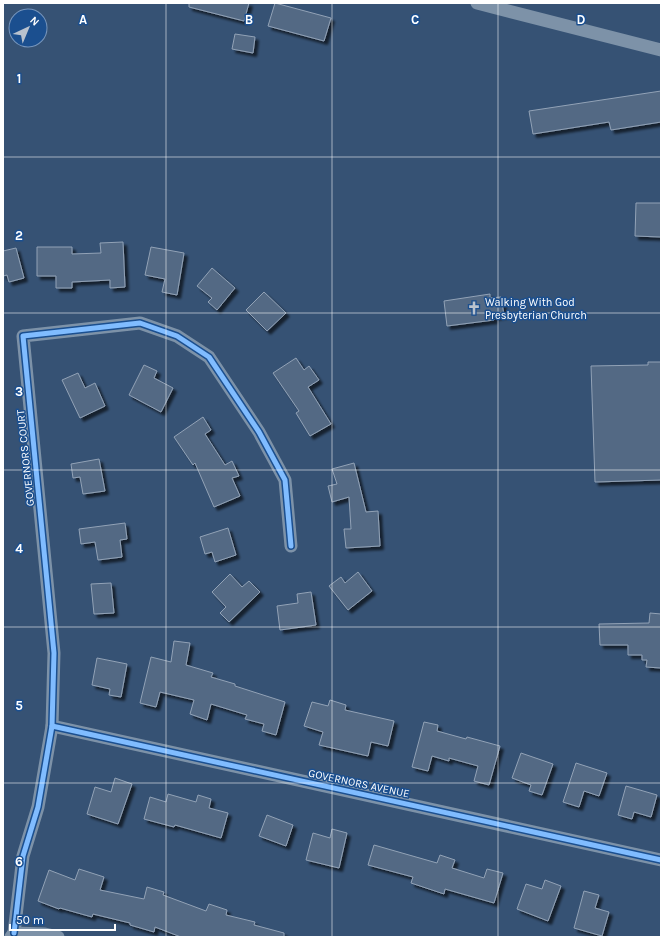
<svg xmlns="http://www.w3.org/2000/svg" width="664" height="940" viewBox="0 0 664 940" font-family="Karla,sans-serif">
  <defs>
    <filter id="shadow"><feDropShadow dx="3.5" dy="3.5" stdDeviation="1" flood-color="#0009"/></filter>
  </defs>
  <rect width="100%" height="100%" fill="#365274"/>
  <g fill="#526984" stroke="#92a2b6" filter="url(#shadow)">
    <path d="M 189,3 L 249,3 L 244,21 L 189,7 Z"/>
    <path d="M 275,3 L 331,18 L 324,41 L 268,26 Z"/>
    <path d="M 235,34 L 255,37 L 253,53 L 232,49 Z"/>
    <path d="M 661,91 L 661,122 L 611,130 L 609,122 L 533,134 L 529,111 Z"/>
    <path d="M 636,203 L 661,203 L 661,237 L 635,236 Z"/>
    <path d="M 123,242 L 125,287 L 110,288 L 110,280 L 72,282 L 72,288 L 56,288 L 56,276 L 37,276 L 37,247 L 72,247 L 72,254 L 101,253 L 100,243 Z"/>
    <path d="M 151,247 L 184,253 L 177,295 L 162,292 L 165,279 L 145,275 Z"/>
    <path d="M 16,248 L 24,278 L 9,282 L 7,275 L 3,276 L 3,251 Z"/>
    <path d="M 212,268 L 235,288 L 217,310 L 208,302 L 212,298 L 197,286 Z"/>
    <path d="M 264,292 L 286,313 L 267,331 L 246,310 Z"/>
    <path d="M 490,294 L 490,298 L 501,297 L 504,315 L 493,317 L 494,320 L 447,326 L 444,301 Z"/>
    <path d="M 296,358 L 304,370 L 309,366 L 319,380 L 308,387 L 331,424 L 310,436 L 296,413 L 299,411 L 273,373 Z"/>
    <path d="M 648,362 L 661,362 L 661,480 L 595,482 L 591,366 L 648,365 Z"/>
    <path d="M 144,365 L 157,371 L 154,378 L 173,388 L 161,412 L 129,395 Z"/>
    <path d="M 78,373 L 85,388 L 95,383 L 105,406 L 80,418 L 62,380 Z"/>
    <path d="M 203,417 L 211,430 L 205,434 L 225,465 L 232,461 L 239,476 L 232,478 L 240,496 L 214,507 L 195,463 L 193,465 L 174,437 Z"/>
    <path d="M 99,459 L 105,491 L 83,494 L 80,477 L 73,478 L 71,464 Z"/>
    <path d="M 354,463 L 366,512 L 378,511 L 380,546 L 346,548 L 344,529 L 351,529 L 349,497 L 332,502 L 328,486 L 337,484 L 332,469 Z"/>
    <path d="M 125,523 L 127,539 L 120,540 L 122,557 L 98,560 L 95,542 L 81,544 L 79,529 Z"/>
    <path d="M 228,528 L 236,555 L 215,562 L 212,552 L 205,554 L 200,537 Z"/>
    <path d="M 358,572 L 372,591 L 348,610 L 329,586 L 341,577 L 345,583 Z"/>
    <path d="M 230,574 L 242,587 L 249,581 L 260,592 L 229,622 L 220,613 L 226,607 L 212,592 Z"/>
    <path d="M 111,583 L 114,613 L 94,614 L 91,584 Z"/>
    <path d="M 311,592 L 316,625 L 280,630 L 277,606 L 298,603 L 297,594 Z"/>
    <path d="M 650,613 L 661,614 L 661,668 L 646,667 L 647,660 L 642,660 L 642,655 L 628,655 L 628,645 L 600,645 L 599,624 L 649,623 Z"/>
    <path d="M 174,641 L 190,643 L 186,665 L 213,673 L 211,677 L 235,684 L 235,686 L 285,702 L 276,735 L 262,731 L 264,724 L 245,719 L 247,715 L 211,704 L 207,720 L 190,714 L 194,700 L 160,692 L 156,707 L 140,703 L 151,657 L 171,662 Z"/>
    <path d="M 97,658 L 127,664 L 121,697 L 109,695 L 110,689 L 92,685 Z"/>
    <path d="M 330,700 L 346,705 L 345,710 L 394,721 L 388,746 L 371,742 L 368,756 L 319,745 L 323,732 L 304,726 L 312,702 L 328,706 Z"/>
    <path d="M 424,722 L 438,725 L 437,731 L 466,739 L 467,737 L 500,746 L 489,785 L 474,781 L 478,766 L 449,758 L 449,761 L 432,756 L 428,771 L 412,767 Z"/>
    <path d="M 521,753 L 553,764 L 542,795 L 529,791 L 531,785 L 512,778 Z"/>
    <path d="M 576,763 L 607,773 L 599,796 L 584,791 L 579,807 L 563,802 Z"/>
    <path d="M 115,778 L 132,784 L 118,824 L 87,814 L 95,787 L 111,792 Z"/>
    <path d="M 626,786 L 657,795 L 651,817 L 634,812 L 632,819 L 618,815 Z"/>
    <path d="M 168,794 L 196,802 L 198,795 L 211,799 L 209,808 L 228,813 L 221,838 L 175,825 L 174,827 L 144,819 L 150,797 L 166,802 Z"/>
    <path d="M 267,815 L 293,825 L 286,846 L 259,836 Z"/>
    <path d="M 332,829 L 347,833 L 339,868 L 306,860 L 313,833 L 330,838 Z"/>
    <path d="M 374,845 L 437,863 L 440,855 L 455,860 L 452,868 L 484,878 L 487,869 L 503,873 L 494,903 L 445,889 L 444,894 L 411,883 L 413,877 L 368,865 Z"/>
    <path d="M 79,869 L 104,877 L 100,890 L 144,899 L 147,887 L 164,892 L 163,895 L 206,911 L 209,904 L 227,910 L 226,915 L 255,922 L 254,925 L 284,933 L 284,937 L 181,937 L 155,927 L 154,932 L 130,925 L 130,923 L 93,914 L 92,917 L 60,908 L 59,909 L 38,901 L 49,870 L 75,880 Z"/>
    <path d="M 545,880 L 561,886 L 548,921 L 517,909 L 526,884 L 542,889 Z"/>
    <path d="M 584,891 L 599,895 L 595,908 L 609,912 L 602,936 L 574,928 Z"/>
  </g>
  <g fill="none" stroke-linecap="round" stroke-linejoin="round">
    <g stroke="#7d92a8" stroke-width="13">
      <path d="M 477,3 L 661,50"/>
      <path d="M 52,726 L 661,860"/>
      <path d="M 14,933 L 23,856 L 38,807 L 52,726 L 54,653 L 23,336 L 140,323 L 177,336 L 209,357 L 259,432 L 285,480 L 291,546"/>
      <path d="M 11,937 L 14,933 L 45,934 L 58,937"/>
    </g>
    <g stroke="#1b4f8f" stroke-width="8">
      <g id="cycleway">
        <path d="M 52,726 L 661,860"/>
        <path d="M 14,933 L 23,856 L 38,807 L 52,726 L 54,653 L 23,336 L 140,323 L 177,336 L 209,357 L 259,432 L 285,480 L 291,546"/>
      </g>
    </g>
    <use href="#cycleway" stroke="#80bcff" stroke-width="5"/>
  </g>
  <path fill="none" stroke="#fff" stroke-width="1" stroke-opacity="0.55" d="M 166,3 L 166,937M 332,3 L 332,937M 498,3 L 498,937M 3,157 L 661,157M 3,313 L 661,313M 3,470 L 661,470M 3,627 L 661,627M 3,783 L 661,783"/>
  <defs>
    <g id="church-bare" transform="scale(1.08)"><path d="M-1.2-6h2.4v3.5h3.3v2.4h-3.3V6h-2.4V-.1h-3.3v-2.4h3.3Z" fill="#b9c2ce" stroke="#1b4f8f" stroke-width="2.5" paint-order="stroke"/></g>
  </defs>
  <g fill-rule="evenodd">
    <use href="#church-bare" x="474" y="308"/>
  </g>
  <g text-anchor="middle" stroke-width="3" stroke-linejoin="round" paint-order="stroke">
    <g font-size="11" fill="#fff" stroke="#1b4f8f" text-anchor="start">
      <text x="485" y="306">Walking With God<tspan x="485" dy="13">Presbyterian Church</tspan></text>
    </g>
    <g font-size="11" fill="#fff" stroke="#1b4f8f">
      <text transform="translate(25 458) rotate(-96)" y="4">GOVERNORS COURT</text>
      <text transform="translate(359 783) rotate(12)" y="4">GOVERNORS AVENUE</text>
    </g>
  </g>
  <g font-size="13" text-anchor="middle" font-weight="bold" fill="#fff" stroke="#1b4f8f" stroke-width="3" stroke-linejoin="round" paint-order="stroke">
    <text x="83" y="24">A</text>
    <text x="249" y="24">B</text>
    <text x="415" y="24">C</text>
    <text x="581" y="24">D</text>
    <text x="19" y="83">1</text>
    <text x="19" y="240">2</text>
    <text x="19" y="396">3</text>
    <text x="19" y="553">4</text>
    <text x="19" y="710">5</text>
    <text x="19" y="866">6</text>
  </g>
  <rect width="664" height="940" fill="none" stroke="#ffffff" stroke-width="8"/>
  <g transform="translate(28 28) rotate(44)"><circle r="19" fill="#1b4f8f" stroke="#7695bc"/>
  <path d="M0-3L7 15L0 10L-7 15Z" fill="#b9c2ce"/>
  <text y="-6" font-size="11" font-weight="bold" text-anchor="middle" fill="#ffffff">N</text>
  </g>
  <path d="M10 924v6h105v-6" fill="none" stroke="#ffffff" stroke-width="2"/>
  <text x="16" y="924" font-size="12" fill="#ffffff" stroke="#1b4f8f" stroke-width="3" paint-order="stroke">50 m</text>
</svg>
